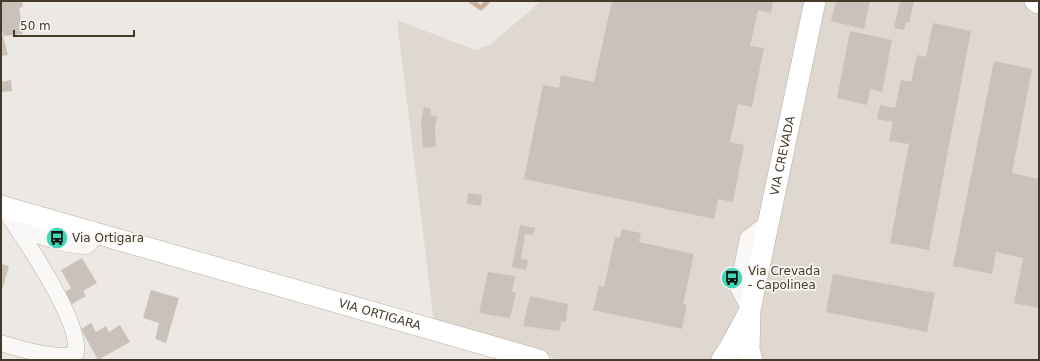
<svg xmlns="http://www.w3.org/2000/svg" width="1040" height="361" viewBox="0 0 1040 361" font-family="'DejaVu Sans',sans-serif">
  <rect width="100%" height="100%" fill="#ece8e3"/>
  <path fill="#ded8d1" d="M 541,1 L 1039,1 L 1039,360 L 559,360 L 434,323 L 397,20 L 475,50 L 491,44 Z"/>
  <g fill="none" stroke-linecap="round" stroke-linejoin="round">
    <path stroke="#cdb39d" stroke-width="5" d="M 471,1 L 481,8 L 488,1"/>
  </g>
  <g fill="#cac2ba">
    <path d="M 1,1 L 22,1 L 23,7 L 19,8 L 23,34 L 3,36 L 8,55 L 1,56 L 1,37 L 3,36 L 1,20 Z"/>
    <path d="M 612,1 L 773,1 L 771,13 L 758,10 L 750,46 L 764,48 L 752,107 L 738,104 L 730,142 L 744,145 L 733,202 L 718,199 L 714,219 L 524,179 L 543,85 L 559,88 L 561,75 L 594,82 Z"/>
    <path d="M 836,1 L 870,1 L 864,29 L 831,21 Z"/>
    <path d="M 900,1 L 914,1 L 909,23 L 906,22 L 904,30 L 894,28 Z"/>
    <path d="M 933,23 L 971,31 L 929,250 L 890,243 L 909,144 L 889,141 L 893,122 L 877,119 L 880,105 L 895,108 L 901,80 L 911,82 L 917,55 L 926,57 Z"/>
    <path d="M 850,31 L 892,40 L 882,92 L 870,89 L 867,105 L 837,98 Z"/>
    <path d="M 994,61 L 1032,69 L 1012,173 L 1039,179 L 1039,308 L 1014,303 L 1023,258 L 996,252 L 992,274 L 953,266 Z"/>
    <path d="M 11,80 L 12,91 L 2,92 L 1,82 Z"/>
    <path d="M 424,107 L 431,109 L 430,115 L 437,116 L 435,128 L 436,147 L 423,148 L 421,122 Z"/>
    <path d="M 468,193 L 482,195 L 481,206 L 467,204 Z"/>
    <path d="M 520,225 L 535,228 L 533,235 L 525,234 L 521,259 L 528,260 L 526,270 L 512,267 Z"/>
    <path d="M 622,229 L 641,233 L 639,242 L 694,254 L 683,304 L 687,305 L 682,329 L 593,310 L 599,286 L 604,287 L 615,237 L 620,238 Z"/>
    <path d="M 82,258 L 97,283 L 83,291 L 86,296 L 72,304 L 65,292 L 71,288 L 61,270 Z"/>
    <path d="M 2,264 L 9,266 L 1,293 L 1,266 Z"/>
    <path d="M 488,272 L 515,276 L 512,292 L 516,293 L 510,318 L 479,313 Z"/>
    <path d="M 833,274 L 935,293 L 927,332 L 826,312 Z"/>
    <path d="M 151,290 L 179,298 L 166,343 L 155,339 L 159,323 L 143,318 Z"/>
    <path d="M 530,296 L 568,304 L 566,322 L 561,321 L 560,331 L 523,326 Z"/>
    <path d="M 91,323 L 96,332 L 106,326 L 109,332 L 120,325 L 130,342 L 98,360 L 81,329 Z"/>
  </g>
  <g fill="none" stroke-linecap="round" stroke-linejoin="round">
    <g stroke="#b7b0a8" stroke-width="17">
      <g id="minor">
        <path d="M 17,228 C 39,235 64,246 87,246 L 90,243 L 94,232"/>
        <path d="M 1,343 C 21,349 58,361 76,353 C 81,320 22,235 2,206"/>
        <path d="M 738,360 L 739,349 L 750,310 L 738,287 L 748,238 L 769,222"/>
      </g>
    </g>
    <g stroke="#b8aea2" stroke-width="22">
      <g id="major">
        <path d="M 1035,1 L 1039,3"/>
        <path id="s1" d="M 1,206 L 539,360"/>
        <path d="M 722,360 L 731,346 L 748,314"/>
        <path id="s2" d="M 752,360 L 749,350 L 750,310 L 815,1"/>
      </g>
    </g>
    <use href="#minor" stroke="#faf8f6" stroke-width="16"/>
    <use href="#major" stroke="#fff" stroke-width="21"/>
  </g>
  <defs>
    <g id="bus-disc" transform="scale(1.15)"><circle r="9.5" fill="#43d6b7" stroke="#f9f6f3"/><path d="M-5-6H5V4H4V6H2V4H-2V6H-4V4H-5ZM-3.5-4V0h7V-4ZM-3.5 1.2v1.5H-2V1.2ZM2 1.2v1.5H3.5V1.2Z" fill="#111"/></g>
  </defs>
  <g fill-rule="evenodd">
    <use href="#bus-disc" x="57" y="238"/>
    <use href="#bus-disc" x="732" y="278"/>
  </g>
  <g text-anchor="middle" stroke-width="3.5" stroke-linejoin="round" paint-order="stroke">
    <g font-size="12" fill="#453a2a" stroke="#f9f6f3">
      <text dy="4" stroke="none"><textPath href="#s2" startOffset="208">VIA CREVADA</textPath></text>
      <text dy="4" stroke="none"><textPath href="#s1" startOffset="394">VIA ORTIGARA</textPath></text>
    </g>
    <g font-size="12" fill="#453a2a" stroke="#f9f6f3" text-anchor="start">
      <text x="72" y="242">Via Ortigara</text>
      <text x="748" y="275">Via Crevada<tspan x="748" dy="14">- Capolinea</tspan></text>
    </g>
  </g>
  <rect width="1040" height="361" fill="none" stroke="#453a2a" stroke-width="4"/>
  <path d="M14 30v6h120v-6" fill="none" stroke="#453a2a" stroke-width="2"/>
  <text x="20" y="30" font-size="12" fill="#453a2a" stroke="#f9f6f3" stroke-width="3" paint-order="stroke">50 m</text>
</svg>
